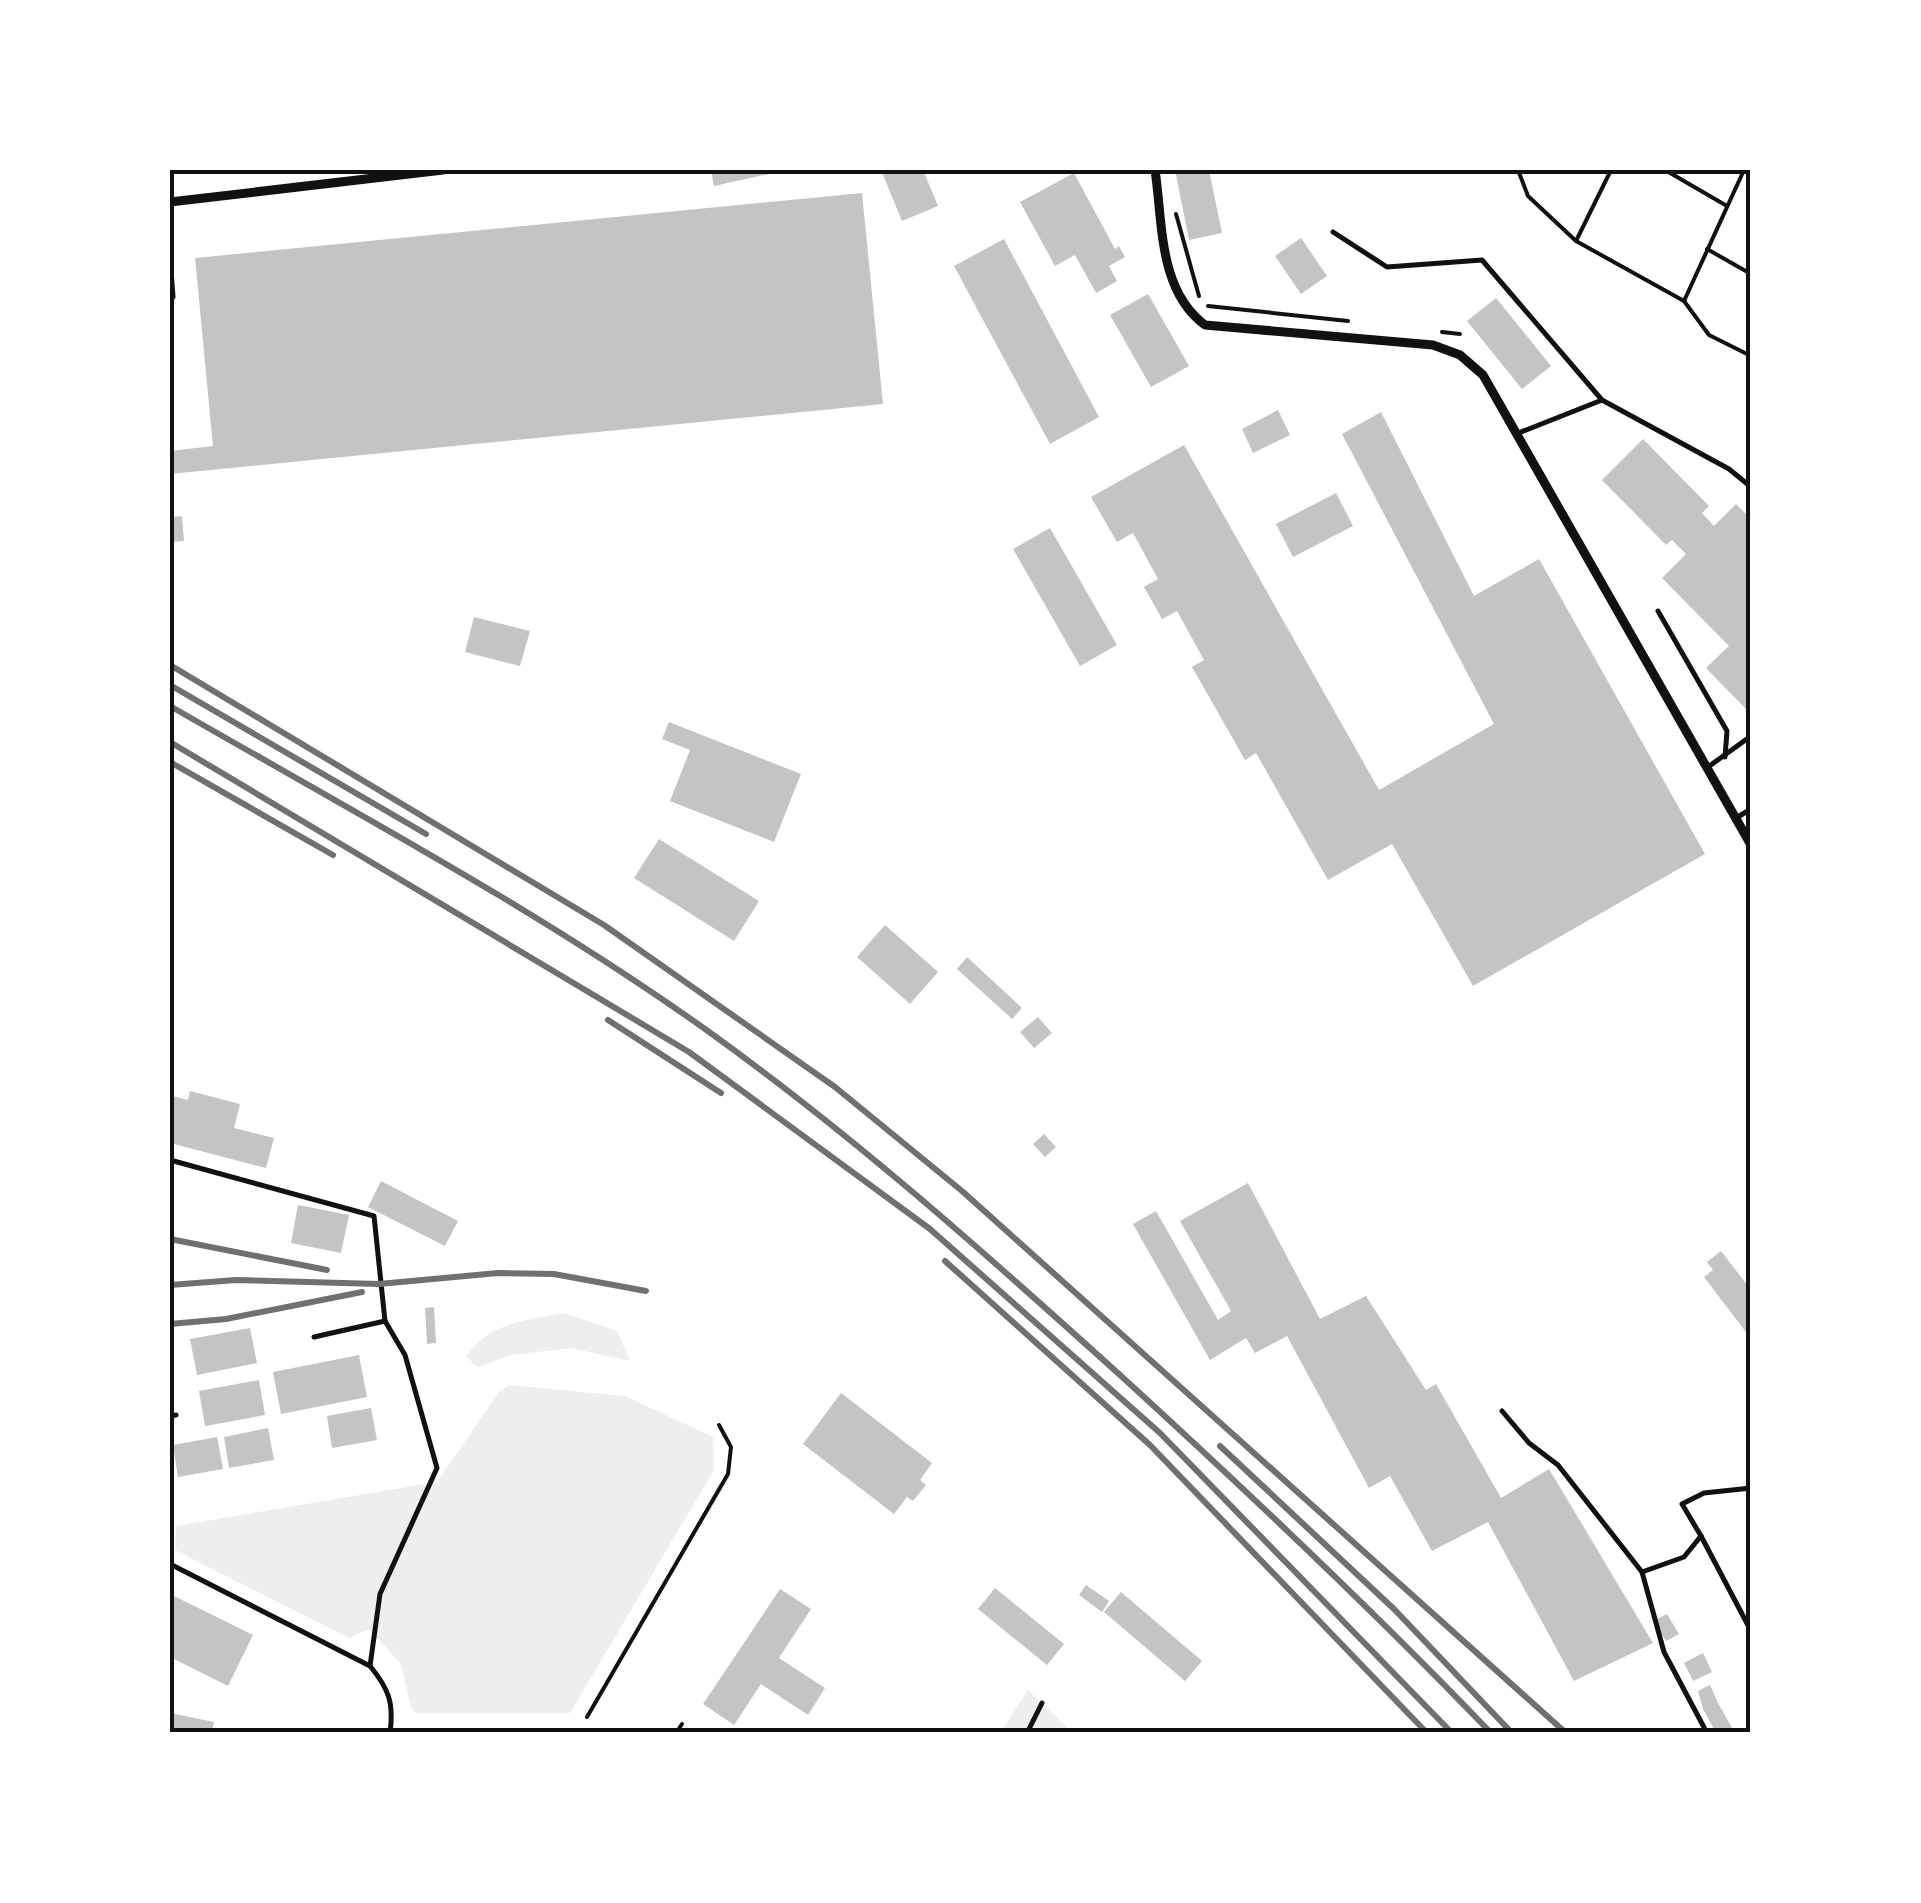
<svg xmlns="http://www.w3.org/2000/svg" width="1921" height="1903" viewBox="0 0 1921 1903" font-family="'PT Sans',sans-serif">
  <rect width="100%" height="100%" fill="#fff"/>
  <g fill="#eee">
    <path d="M 564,1313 L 617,1331 L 630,1361 L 571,1348 L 511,1355 L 478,1367 L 466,1357 C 488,1323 526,1320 564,1313 Z"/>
    <path d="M 509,1385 L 625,1396 L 713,1437 L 714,1470 L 570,1713 L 416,1713 L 411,1707 L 401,1664 L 369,1629 L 349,1638 L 175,1550 L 176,1526 L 437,1482 L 499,1392 Z"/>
    <path d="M 1028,1690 L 1073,1733 L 1000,1733 Z"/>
  </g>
  <g fill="#c4c4c4">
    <path d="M 711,170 L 778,170 L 778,172 L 714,186 Z"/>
    <path d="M 881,170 L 923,170 L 938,206 L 902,221 Z"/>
    <path d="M 1175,170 L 1209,170 L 1222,233 L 1189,240 Z"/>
    <path d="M 1074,173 L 1115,249 L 1119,246 L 1125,257 L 1109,266 L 1117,281 L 1096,293 L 1075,255 L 1055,266 L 1020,202 Z"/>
    <path d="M 862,193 L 883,404 L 170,474 L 170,451 L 213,446 L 195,258 Z"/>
    <path d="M 1301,238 L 1327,276 L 1301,294 L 1275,256 Z"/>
    <path d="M 1004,239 L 1099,417 L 1050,444 L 954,266 Z"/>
    <path d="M 1148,294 L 1189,366 L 1151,387 L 1110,315 Z"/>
    <path d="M 1496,298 L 1551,366 L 1522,389 L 1467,321 Z"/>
    <path d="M 1278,410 L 1290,435 L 1253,453 L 1242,429 Z"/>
    <path d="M 1381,412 L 1474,596 L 1539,559 L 1705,854 L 1473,986 L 1392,844 L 1328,880 L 1256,753 L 1245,760 L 1192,667 L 1204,660 L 1177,611 L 1162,619 L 1144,587 L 1158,579 L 1133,533 L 1117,542 L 1091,497 L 1184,445 L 1379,790 L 1494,724 L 1342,434 Z"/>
    <path d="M 1643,439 L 1709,506 L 1702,513 L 1714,526 L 1736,504 L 1751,519 L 1751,705 L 1746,709 L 1706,668 L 1729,646 L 1662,578 L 1686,554 L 1672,540 L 1666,545 L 1602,480 Z"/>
    <path d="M 1336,493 L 1353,526 L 1293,557 L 1276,524 Z"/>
    <path d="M 182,516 L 184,541 L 170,542 L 170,517 Z"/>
    <path d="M 1050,528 L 1117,645 L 1080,666 L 1013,549 Z"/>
    <path d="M 474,617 L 530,631 L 520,666 L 465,652 Z"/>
    <path d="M 669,722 L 801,774 L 774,842 L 670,801 L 690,750 L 662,739 Z"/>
    <path d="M 659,839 L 759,901 L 734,941 L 634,878 Z"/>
    <path d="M 885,925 L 938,972 L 910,1004 L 857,957 Z"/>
    <path d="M 967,957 L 1022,1008 L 1012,1019 L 957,969 Z"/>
    <path d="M 1038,1017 L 1052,1033 L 1034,1048 L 1020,1032 Z"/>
    <path d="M 190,1091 L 240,1104 L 234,1128 L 274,1138 L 266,1168 L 170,1143 L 173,1096 L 188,1100 Z"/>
    <path d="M 1044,1134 L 1056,1147 L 1045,1157 L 1033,1144 Z"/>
    <path d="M 381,1181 L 458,1221 L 445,1246 L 368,1207 Z"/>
    <path d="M 1248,1183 L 1320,1319 L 1366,1296 L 1426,1390 L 1436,1384 L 1501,1498 L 1549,1469 L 1653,1643 L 1574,1681 L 1488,1522 L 1432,1551 L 1390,1476 L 1369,1488 L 1287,1336 L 1255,1353 L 1246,1338 L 1210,1360 L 1133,1224 L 1156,1211 L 1218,1320 L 1231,1311 L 1180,1221 Z"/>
    <path d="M 298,1205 L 349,1215 L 341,1253 L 291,1243 Z"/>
    <path d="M 1721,1251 L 1751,1290 L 1749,1336 L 1704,1277 L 1713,1270 L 1707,1262 Z"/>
    <path d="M 434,1307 L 436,1343 L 427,1344 L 425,1308 Z"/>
    <path d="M 250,1328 L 257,1363 L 197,1375 L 190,1339 Z"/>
    <path d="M 359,1355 L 367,1397 L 281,1414 L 273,1372 Z"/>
    <path d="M 259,1380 L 265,1415 L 205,1426 L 199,1391 Z"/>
    <path d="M 841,1393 L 932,1463 L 920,1480 L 926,1485 L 913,1501 L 907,1497 L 894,1514 L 803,1444 Z"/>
    <path d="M 371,1408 L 377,1440 L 332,1448 L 327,1416 Z"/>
    <path d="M 268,1428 L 274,1460 L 229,1468 L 224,1437 Z"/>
    <path d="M 217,1437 L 223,1469 L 178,1477 L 173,1445 Z"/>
    <path d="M 1086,1585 L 1109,1601 L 1102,1612 L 1079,1595 Z"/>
    <path d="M 995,1588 L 1064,1644 L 1047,1665 L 978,1609 Z"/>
    <path d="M 780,1589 L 811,1609 L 779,1658 L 825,1688 L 808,1715 L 761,1684 L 734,1725 L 703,1704 Z"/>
    <path d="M 1121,1592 L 1202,1661 L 1185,1681 L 1104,1612 Z"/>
    <path d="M 170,1594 L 253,1635 L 228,1686 L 170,1657 Z"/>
    <path d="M 1667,1614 L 1679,1634 L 1666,1641 L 1653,1621 Z"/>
    <path d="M 1703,1653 L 1712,1672 L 1693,1681 L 1684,1663 Z"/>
    <path d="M 1710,1685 L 1718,1703 L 1735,1733 L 1716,1733 L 1703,1709 L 1698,1691 Z"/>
    <path d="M 170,1713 L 214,1722 L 212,1733 L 170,1733 Z"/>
  </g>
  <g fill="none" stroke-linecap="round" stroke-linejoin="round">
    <g stroke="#111" stroke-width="4">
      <path d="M 1518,170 L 1528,196 L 1576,241 L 1684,301 L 1709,335 L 1751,356"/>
      <path d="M 1665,170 L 1727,206"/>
      <path d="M 1176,214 L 1199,296"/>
      <path d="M 1576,241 L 1611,170"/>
      <path d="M 1707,249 L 1751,274"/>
      <path d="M 1684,301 L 1744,170"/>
      <path d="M 1208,306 L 1348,321"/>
      <path d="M 1442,332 L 1460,334"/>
      <path d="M 587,1717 L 728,1474 L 731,1447 L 719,1425"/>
      <path d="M 676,1733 L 682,1724"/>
    </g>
    <g stroke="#111" stroke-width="5">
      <path d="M 1333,232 L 1387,267 L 1482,260 L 1602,400 L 1729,469 L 1751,487"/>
      <path d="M 170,257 L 173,297"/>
      <path d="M 1516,434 L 1602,400"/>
      <path d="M 1658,611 L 1727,731 L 1725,757"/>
      <path d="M 1708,767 L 1751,736"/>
      <path d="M 1736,818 L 1751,809"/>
      <path d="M 170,1160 L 374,1216 L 385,1321"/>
      <path d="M 314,1337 L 385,1321 L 405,1355 L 437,1468 L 380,1594 L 370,1666"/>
      <path d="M 1502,1411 L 1529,1443 L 1558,1465 L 1642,1572"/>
      <path d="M 170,1416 L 176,1415"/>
      <path d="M 1701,1536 L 1751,1631"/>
      <path d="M 170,1564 L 370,1666 C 389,1689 394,1703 390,1733"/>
      <path d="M 1027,1733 L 1042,1703"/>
      <path d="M 1707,1733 L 1664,1652 L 1642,1572 L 1684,1557 L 1701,1536 L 1682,1504 L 1704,1493 L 1751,1488"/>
    </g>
    <g stroke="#111" stroke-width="9">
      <path d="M 1155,170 C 1163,223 1158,290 1205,325 L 1433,345 L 1460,355 L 1483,375 L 1751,845"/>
      <path d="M 170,202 L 443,170"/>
      <path d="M 498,1733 L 590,1733"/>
    </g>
    <g stroke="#707070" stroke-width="6">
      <path d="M 170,665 L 604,925 L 835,1087 L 962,1191 L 1566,1733"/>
      <path d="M 170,685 L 426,834"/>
      <path d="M 170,706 C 350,810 535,908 705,1029 C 852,1134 986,1254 1120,1375 C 1247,1491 1372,1609 1491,1733"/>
      <path d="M 170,742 L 689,1052 L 930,1229 L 1160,1433 L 1452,1733"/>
      <path d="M 170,762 L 333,855"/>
      <path d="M 608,1020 L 721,1093"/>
      <path d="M 170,1239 L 327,1270"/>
      <path d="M 945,1261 L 1150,1445 L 1427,1733"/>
      <path d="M 170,1285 L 236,1280 L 379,1284 L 498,1273 L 554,1274 L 646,1291"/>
      <path d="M 170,1324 L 226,1319 L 362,1292"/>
      <path d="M 1220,1446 L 1394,1609 L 1512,1733"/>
    </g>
  </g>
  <rect width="1921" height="1903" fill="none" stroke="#ffffff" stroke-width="345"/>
  <rect x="172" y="172" width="1576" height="1558" fill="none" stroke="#111" stroke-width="4"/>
</svg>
